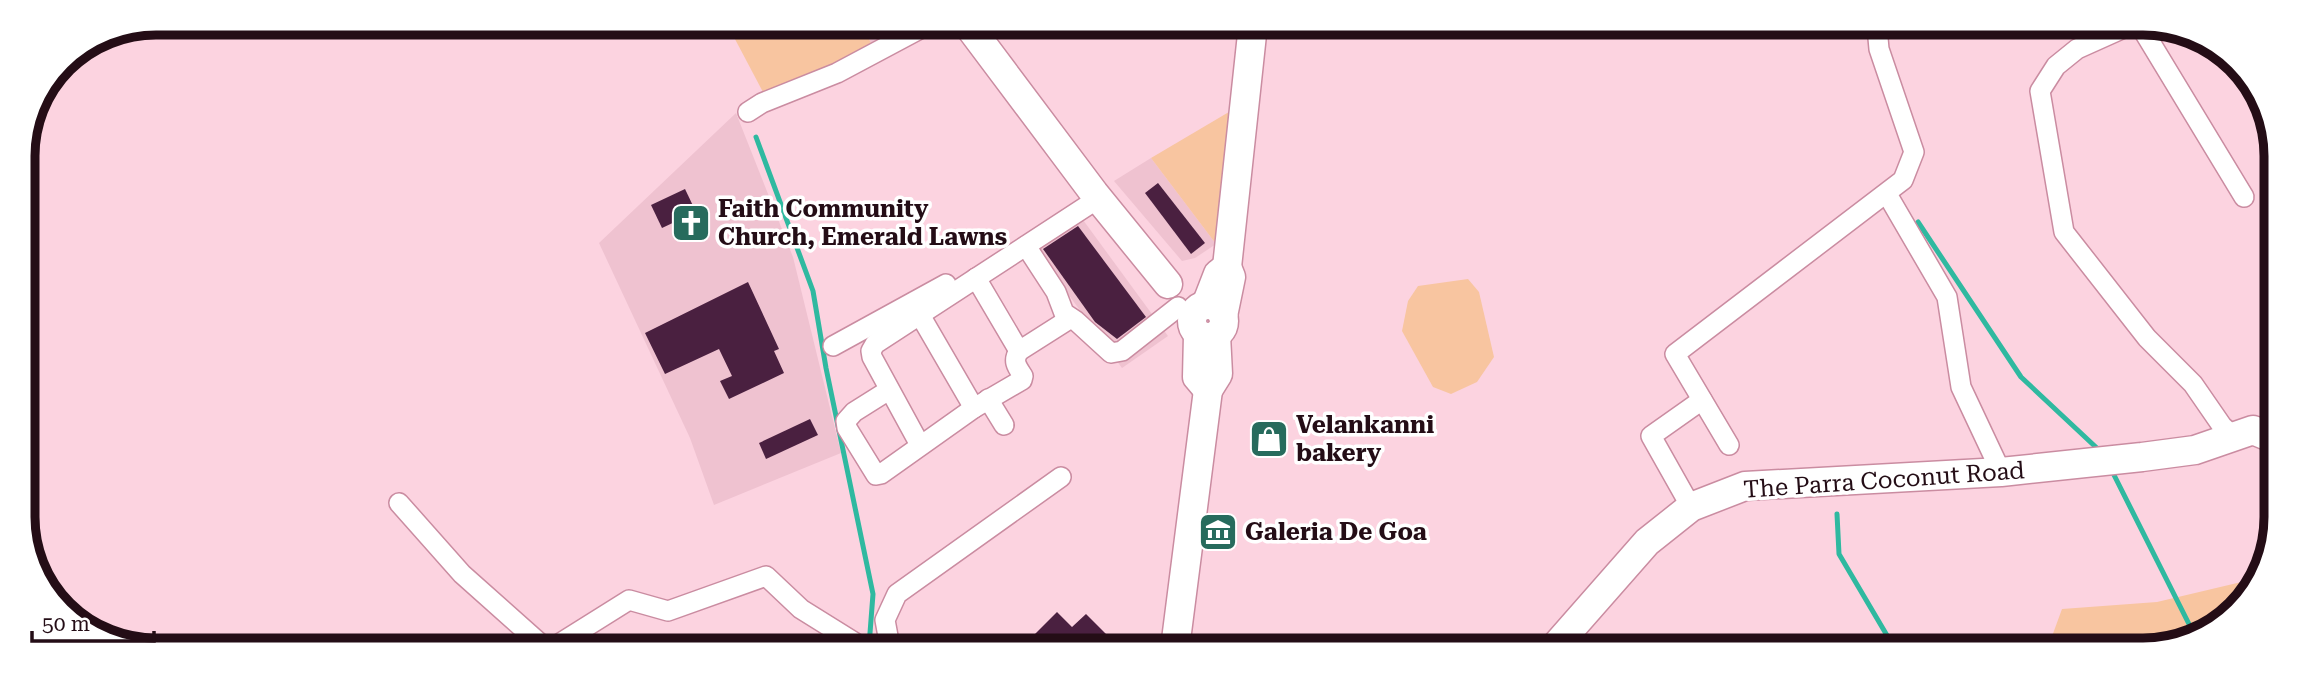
<svg xmlns="http://www.w3.org/2000/svg" width="2299" height="673" viewBox="0 0 2299 673" font-family="'Roboto Serif',serif">
  <rect width="100%" height="100%" fill="#fcd3e0"/>
  <g fill="#efc2d0">
    <path d="M 863,24 L 918,24 L 872,46 Z"/>
    <path d="M 736,113 L 793,257 L 841,453 L 714,505 L 690,438 L 599,243 Z"/>
    <path d="M 1151,158 L 1216,244 L 1195,258 L 1182,261 L 1114,181 Z"/>
    <path d="M 1075,209 L 1168,336 L 1122,368 L 1028,239 Z"/>
  </g>
  <g fill="#f8c5a0">
    <path d="M 727,24 L 863,24 L 872,46 L 764,94 Z"/>
    <path d="M 1234,109 L 1216,244 L 1151,158 Z"/>
    <path d="M 1468,279 L 1479,292 L 1494,357 L 1477,382 L 1451,394 L 1433,387 L 1402,331 L 1408,301 L 1418,286 Z"/>
    <path d="M 2254,579 L 2225,623 L 2152,650 L 2047,650 L 2062,609 L 2157,602 Z"/>
  </g>
  <g fill="none" stroke-linecap="round" stroke-linejoin="round">
    <g stroke="#2fb9a0" stroke-width="5">
      <path d="M 756,137 L 813,291 L 826,368 L 873,594 L 869,646"/>
      <path d="M 1918,222 L 2021,377 L 2100,451"/>
      <path d="M 2111,469 L 2194,634"/>
      <path d="M 1837,514 L 1839,554 L 1895,649"/>
    </g>
  </g>
  <g fill="#4a2040">
    <path d="M 1158,183 L 1205,243 L 1191,254 L 1145,193 Z"/>
    <path d="M 685,189 L 696,212 L 662,228 L 651,205 Z"/>
    <path d="M 1078,226 L 1146,317 L 1117,339 L 1095,322 L 1043,249 Z"/>
    <path d="M 748,282 L 779,349 L 774,351 L 784,373 L 729,399 L 720,381 L 732,376 L 719,349 L 665,374 L 645,333 Z"/>
    <path d="M 810,419 L 818,435 L 766,459 L 759,443 Z"/>
    <path d="M 1057,612 L 1072,627 L 1086,614 L 1120,648 L 1021,648 Z"/>
  </g>
  <g fill="none" stroke-linecap="round" stroke-linejoin="round">
    <g stroke="#ca8ca1" stroke-width="22">
      <g id="street">
        <path d="M 2126,27 L 2077,49 L 2056,66 L 2040,91 L 2064,232 L 2147,338 L 2193,384 L 2222,426 L 2233,436"/>
        <path d="M 2141,27 L 2244,197"/>
        <path d="M 748,112 L 762,103 L 837,73 L 929,24"/>
        <path d="M 1887,194 L 1947,297 L 1961,387 L 2001,472"/>
        <path d="M 1026,246 L 1056,292 L 1064,313 L 1076,321 L 1111,353 L 1122,351 L 1178,307"/>
        <path d="M 976,278 L 1019,351 L 1071,318"/>
        <path d="M 920,315 L 974,408"/>
        <path d="M 833,346 L 946,284"/>
        <path d="M 889,390 L 854,412 L 846,421 L 847,428 L 876,475 L 881,474 L 974,408 L 1022,380 L 1023,376 C 1017,367 1012,361 1019,351"/>
        <path d="M 988,399 L 1004,425"/>
        <path d="M 920,445 L 872,357 L 871,351 L 875,344 L 1099,198"/>
        <path d="M 1729,445 L 1675,354 L 1903,180 L 1914,152 L 1879,49 L 1877,27"/>
        <path d="M 399,503 L 462,574 L 544,647"/>
        <path d="M 1691,507 L 1651,436 L 1702,400"/>
        <path d="M 554,647 L 629,600 L 668,611 L 766,576 L 801,609 L 862,647"/>
        <path d="M 890,647 L 885,620 L 897,594 L 1061,477"/>
      </g>
    </g>
    <g stroke="#ca8ca1" stroke-width="31">
      <g id="secondary">
        <path d="M 968,25 L 1094,193 L 1168,284"/>
        <path d="M 1227,267 L 1253,25"/>
        <circle cx="1208" cy="321" r="16"/>
        <path d="M 1206,305 L 1218,274 L 1227,267 L 1231,277 L 1223,316"/>
        <path d="M 1198,335 L 1197,377 L 1208,390 L 1218,374 L 1216,335"/>
        <path d="M 1175,648 L 1208,390"/>
        <path d="M 1553,649 L 1647,542 L 1691,507 L 1745,486 L 2001,472 L 2142,457 L 2195,450 L 2253,430 L 2272,438"/>
      </g>
    </g>
    <use href="#street" stroke="#fff" stroke-width="19"/>
    <use href="#secondary" stroke="#fff" stroke-width="28"/>
  </g>
  <defs>
    <g id="church-square" transform="scale(2.0125)"><rect x="-9" y="-9" width="18" height="18" rx="4" fill="#276b5d" stroke="#fff"/><path d="M-1.2-6h2.4v3.5h3.3v2.4h-3.3V6h-2.4V-.1h-3.3v-2.4h3.3Z" fill="#fff"/></g>
    <g id="shop-square" transform="scale(2.0125)"><rect x="-9" y="-9" width="18" height="18" rx="4" fill="#276b5d" stroke="#fff"/><path d="M-5-2.5h2.3a2.7 3.5 0 0 1 5.4 0H5L5.5 6h-11ZM-1.5-2.5h3a1.5 2.3 0 0 0-3 0Z" fill="#fff"/></g>
    <g id="museum-square" transform="scale(2.0125)"><rect x="-9" y="-9" width="18" height="18" rx="4" fill="#276b5d" stroke="#fff"/><path d="M0-6L6-3V-2H-6V-3ZM-5-1h2V3h-2ZM-1-1h2V3h-2ZM3-1h2V3H3ZM-6 4H6V6H-6Z" fill="#fff"/></g>
  </defs>
  <g fill-rule="evenodd">
    <use href="#church-square" x="691" y="223"/>
    <use href="#shop-square" x="1269" y="439"/>
    <use href="#museum-square" x="1218" y="532"/>
  </g>
  <g text-anchor="middle" stroke-width="7" stroke-linejoin="round" paint-order="stroke">
    <g font-size="24" font-weight="bold" fill="#240d16" stroke="#fff" text-anchor="start">
      <text x="718" y="217">Faith Community<tspan x="718" dy="28">Church, Emerald Lawns</tspan></text>
      <text x="1296" y="433">Velankanni<tspan x="1296" dy="28">bakery</tspan></text>
      <text x="1245" y="540">Galeria De Goa</text>
    </g>
    <g font-size="24" fill="#240d16" stroke="#fff">
      <text transform="translate(1884 480) rotate(-4)" y="8">The Parra Coconut Road</text>
    </g>
  </g>
  <path d="M0 0H2299V673H0ZM156 35H2143A121 121 0 0 1 2264 156V517A121 121 0 0 1 2143 638H156A121 121 0 0 1 35 517V156A121 121 0 0 1 156 35Z" fill="#fff" fill-rule="evenodd"/>
  <path fill="none" stroke="#240d16" stroke-width="9" d="M156 35H2143A121 121 0 0 1 2264 156V517A121 121 0 0 1 2143 638H156A121 121 0 0 1 35 517V156A121 121 0 0 1 156 35Z"/>
  <path d="M32 631v10h122v-10" fill="none" stroke="#240d16" stroke-width="3.5"/>
  <text x="42" y="631" font-size="21" fill="#240d16" stroke="#ffffff" stroke-width="5" paint-order="stroke">50 m</text>
</svg>
